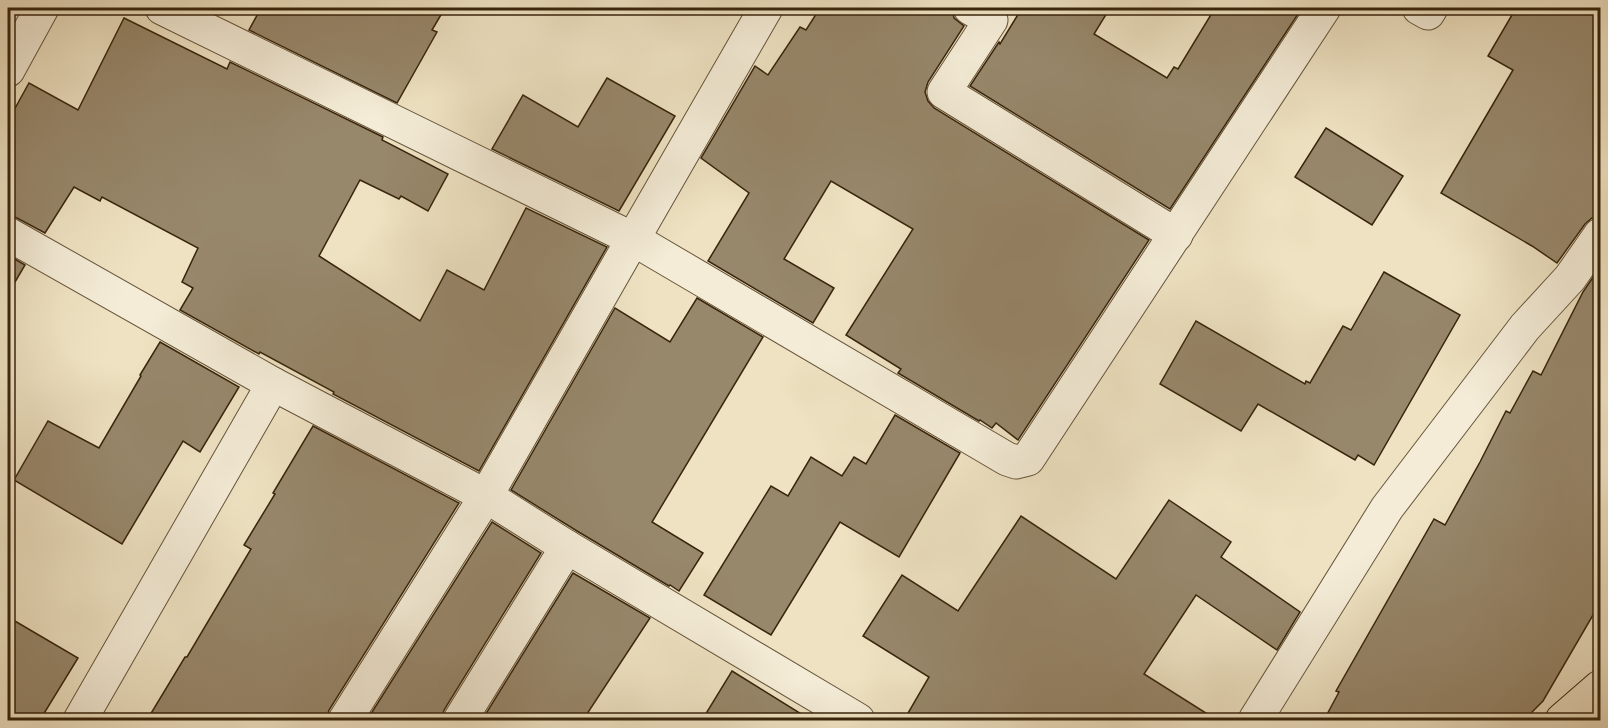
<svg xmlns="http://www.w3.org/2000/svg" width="1608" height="728" viewBox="0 0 1608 728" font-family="Cardo,serif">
  <rect width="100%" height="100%" fill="#eee2c2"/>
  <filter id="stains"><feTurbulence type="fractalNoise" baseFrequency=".00333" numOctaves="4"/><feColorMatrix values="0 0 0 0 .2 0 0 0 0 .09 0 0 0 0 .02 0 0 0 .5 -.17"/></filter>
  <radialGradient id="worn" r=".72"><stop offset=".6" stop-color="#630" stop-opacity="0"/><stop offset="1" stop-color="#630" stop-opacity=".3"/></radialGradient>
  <g fill="#97876b" stroke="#38250c" stroke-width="1.5">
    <path d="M 261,8 L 445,8 L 432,30 L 437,32 L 397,103 L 249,30 Z"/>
    <path d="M 820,8 L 944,8 L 953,13 L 954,18 L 964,26 L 928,82 L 925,92 L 928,101 L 934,108 L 1149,240 L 1018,440 L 996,423 L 992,428 L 980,420 L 979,421 L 898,373 L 901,369 L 846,335 L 913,229 L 831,181 L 784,259 L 834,288 L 813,323 L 708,261 L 749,193 L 701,158 L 755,66 L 768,75 L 800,27 L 806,30 Z"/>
    <path d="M 1022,8 L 1110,8 L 1094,34 L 1167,78 L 1174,67 L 1178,69 L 1215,8 L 1302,8 L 1170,209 L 970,86 L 999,42 L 1000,44 Z"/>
    <path d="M 1516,8 L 1600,8 L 1600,216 L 1592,218 L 1585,224 L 1557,263 L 1532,246 L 1441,193 L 1513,70 L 1488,56 Z"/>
    <path d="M 124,18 L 227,69 L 230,62 L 383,137 L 382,140 L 448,174 L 428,211 L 401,196 L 399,199 L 360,180 L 319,256 L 420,321 L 447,270 L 484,290 L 526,208 L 607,247 L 479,471 L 333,394 L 334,392 L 260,352 L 259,354 L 180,310 L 193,288 L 182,282 L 198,248 L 102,197 L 100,201 L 74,187 L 45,233 L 17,218 L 8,215 L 8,121 L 29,83 L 78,110 Z"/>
    <path d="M 607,78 L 675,116 L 619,211 L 492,149 L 523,95 L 578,127 Z"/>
    <path d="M 1326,128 L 1403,176 L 1372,225 L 1295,177 Z"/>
    <path d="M 8,255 L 25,265 L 8,294 Z"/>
    <path d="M 1600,267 L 1600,603 L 1543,701 L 1524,720 L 1324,720 L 1339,692 L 1336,691 L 1434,519 L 1445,525 L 1480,462 L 1506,411 L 1510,413 L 1533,371 L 1541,375 L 1583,292 Z"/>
    <path d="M 1384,272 L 1460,315 L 1374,465 L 1358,455 L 1355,460 L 1258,404 L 1241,431 L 1160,384 L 1196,321 L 1305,384 L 1306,381 L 1310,383 L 1343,326 L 1351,330 Z"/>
    <path d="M 697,298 L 763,337 L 652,522 L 703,553 L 679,591 L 670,585 L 669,586 L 577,531 L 511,490 L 615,308 L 670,342 Z"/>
    <path d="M 160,342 L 239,387 L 200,452 L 183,441 L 122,544 L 14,480 L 48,421 L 99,448 L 141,376 L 140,375 Z"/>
    <path d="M 895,415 L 960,453 L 899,557 L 840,522 L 771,635 L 704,595 L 771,486 L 788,496 L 811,457 L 842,476 L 854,457 L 866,464 Z"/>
    <path d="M 313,426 L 459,503 L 329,710 L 326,720 L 147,720 L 185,657 L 187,657 L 251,549 L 244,545 L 275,494 L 273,493 Z"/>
    <path d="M 1169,500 L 1231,542 L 1221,557 L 1300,612 L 1277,650 L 1196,595 L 1144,674 L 1217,720 L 904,720 L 929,677 L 863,636 L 902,575 L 958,611 L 1021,516 L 1116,579 Z"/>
    <path d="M 492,522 L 541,553 L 444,710 L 441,720 L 367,720 Z"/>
    <path d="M 573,573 L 650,618 L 583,720 L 482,720 Z"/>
    <path d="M 8,617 L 78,658 L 40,720 L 8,720 Z"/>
    <path d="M 732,671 L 811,720 L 702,720 Z"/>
  </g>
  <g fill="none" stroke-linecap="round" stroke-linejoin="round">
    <g stroke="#66543a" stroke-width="35">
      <g id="minor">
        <path d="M 162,8 L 633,239 L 766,8"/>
        <path d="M 970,8 L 991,20 L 944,92 L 1176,235"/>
        <path d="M 1419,8 L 1428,13 L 1431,8"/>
        <path d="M 8,70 L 42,8"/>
        <path d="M 8,234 L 273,384 L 486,496 L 567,547 L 858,720"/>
        <path d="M 80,720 L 273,384"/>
        <path d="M 345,720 L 486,496 L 633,239 L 1007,459 L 1016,462 L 1028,459 L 1324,8"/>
        <path d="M 460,720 L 567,547"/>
        <path d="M 1255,720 L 1387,508 L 1525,327 L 1570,278 L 1600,235"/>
      </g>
    </g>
    <g stroke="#38250c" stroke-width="35">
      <path id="highway" d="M 1562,720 L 1600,687"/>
    </g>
    <use href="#minor" stroke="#f4ecd7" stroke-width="33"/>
    <use href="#highway" stroke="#eee2c2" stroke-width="33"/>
  </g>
  <rect width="1608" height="728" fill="none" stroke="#eee2c2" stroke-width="30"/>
  <rect x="9" y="9" width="1590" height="710" fill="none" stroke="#38250c" stroke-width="3"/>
  <rect x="15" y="15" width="1578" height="698" fill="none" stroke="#38250c" stroke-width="1.5"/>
  <rect width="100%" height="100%" filter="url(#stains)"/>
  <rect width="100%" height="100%" fill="url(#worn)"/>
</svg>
